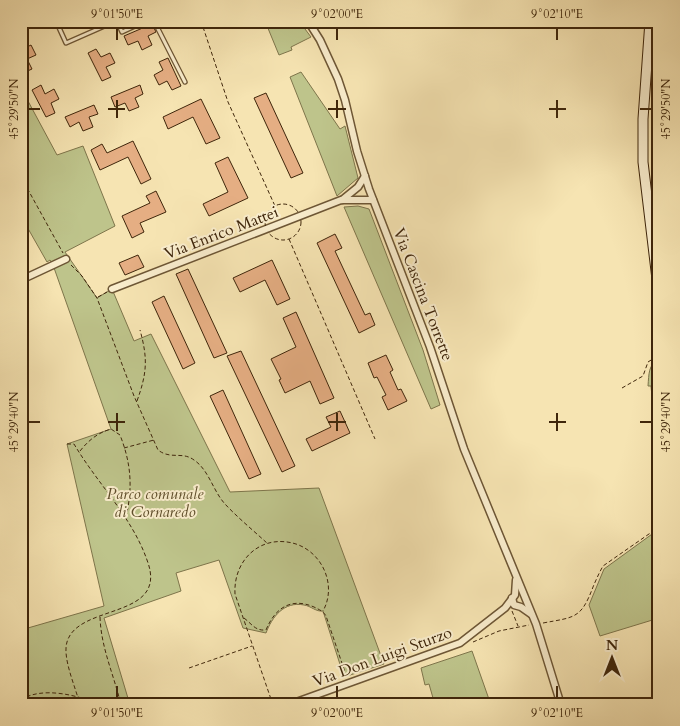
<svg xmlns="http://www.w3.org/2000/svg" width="680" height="726" viewBox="0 0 680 726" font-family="Cardo,serif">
  <rect width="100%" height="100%" fill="#f6e4b2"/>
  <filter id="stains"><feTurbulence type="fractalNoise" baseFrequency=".004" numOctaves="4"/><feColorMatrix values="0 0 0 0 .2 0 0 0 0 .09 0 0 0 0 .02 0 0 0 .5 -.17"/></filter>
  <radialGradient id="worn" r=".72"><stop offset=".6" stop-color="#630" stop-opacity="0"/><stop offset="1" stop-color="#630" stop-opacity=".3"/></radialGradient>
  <g fill="#bec48b" stroke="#7e754b">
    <path d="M 265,21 L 299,21 L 311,37 L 291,47 L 292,50 L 279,55 Z"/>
    <path d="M 301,72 L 340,129 L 345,126 L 358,178 L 337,196 L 290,77 Z"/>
    <path d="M 21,88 L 57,155 L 83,146 L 115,226 L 65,252 L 97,298 L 112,289 L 134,341 L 151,334 L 230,492 L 319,488 L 384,664 L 344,677 L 323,611 C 316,612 311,606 304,605 C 284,601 272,617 266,633 L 243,628 L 219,560 L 176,573 L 181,591 L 104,618 L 130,705 L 21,705 L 21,630 L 104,606 L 67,444 L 111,429 L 53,265 L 50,260 L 47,262 L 26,225 L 21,227 Z"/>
    <path d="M 358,206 L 369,209 L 423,350 L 440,405 L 431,409 L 344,207 Z"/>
    <path d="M 659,359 L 659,396 L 652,397 L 651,386 L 648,386 C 649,374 648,365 659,359 Z"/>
    <path d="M 659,529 L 659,618 L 600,636 L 589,605 L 604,569 Z"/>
    <path d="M 472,651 L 491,705 L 435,705 L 429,684 L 425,685 L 421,668 Z"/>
  </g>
  <g fill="#e5ae83" stroke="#3f260b">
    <path d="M 152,24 L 156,32 L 148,36 L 152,45 L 142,50 L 138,41 L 128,45 L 124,36 Z"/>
    <path d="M 31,45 L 36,55 L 27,59 L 32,69 L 23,73 L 21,70 L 21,50 Z"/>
    <path d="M 96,49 L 101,57 L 110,53 L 115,63 L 106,67 L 111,77 L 102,81 L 88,53 Z"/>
    <path d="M 168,58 L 181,86 L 172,90 L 167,81 L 159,85 L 154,75 L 163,70 L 159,62 Z"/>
    <path d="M 41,85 L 45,94 L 54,89 L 59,99 L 51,103 L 55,113 L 46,117 L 32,90 Z"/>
    <path d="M 140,85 L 143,94 L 135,98 L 139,107 L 129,111 L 125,103 L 115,107 L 111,97 Z"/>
    <path d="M 266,93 L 303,173 L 291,178 L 254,98 Z"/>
    <path d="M 201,99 L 220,138 L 206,144 L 193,117 L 168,129 L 163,117 Z"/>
    <path d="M 94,105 L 98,114 L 89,117 L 93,127 L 83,131 L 79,122 L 70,127 L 65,117 Z"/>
    <path d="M 133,141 L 151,179 L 141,184 L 128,157 L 100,170 L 91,150 L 102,144 L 107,153 Z"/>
    <path d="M 228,157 L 248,198 L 209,216 L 203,204 L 228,192 L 215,163 Z"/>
    <path d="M 156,191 L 166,212 L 140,223 L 144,232 L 132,238 L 122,216 L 150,203 L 146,196 Z"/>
    <path d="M 335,234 L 342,248 L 335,251 L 365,315 L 370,313 L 375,325 L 359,333 L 317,243 Z"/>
    <path d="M 138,255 L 144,267 L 125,275 L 119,263 Z"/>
    <path d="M 272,260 L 290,299 L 277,305 L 265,280 L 240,292 L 233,278 Z"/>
    <path d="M 188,269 L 227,353 L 214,358 L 176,274 Z"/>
    <path d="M 164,296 L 195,363 L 183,369 L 152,302 Z"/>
    <path d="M 296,312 L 334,398 L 320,404 L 310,381 L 285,393 L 279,380 L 281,379 L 271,359 L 296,347 L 283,318 Z"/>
    <path d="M 241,351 L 295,466 L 282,472 L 227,356 Z"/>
    <path d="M 386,355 L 393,370 L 390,372 L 398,390 L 401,389 L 407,401 L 388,410 L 382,397 L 386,395 L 377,377 L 374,378 L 368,363 Z"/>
    <path d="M 223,390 L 261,474 L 249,479 L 210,396 Z"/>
    <path d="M 340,411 L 350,433 L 312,451 L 306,439 L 331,427 L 326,417 Z"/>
  </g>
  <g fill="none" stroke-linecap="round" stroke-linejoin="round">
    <g stroke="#6d5635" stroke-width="5.5">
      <g id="lane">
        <path d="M 56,21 L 66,43 L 116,21"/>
        <path d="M 117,21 L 122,32 L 146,21"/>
        <path d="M 154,21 L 185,82"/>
      </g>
    </g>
    <g stroke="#6d5635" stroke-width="9">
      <g id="street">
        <path d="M 308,21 L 320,40 L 338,79 L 345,100 L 357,151 L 369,189 L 430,347 L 464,449 L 536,624 L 561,705"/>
        <path d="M 342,200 L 358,187 L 365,176"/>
        <path d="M 21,280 L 66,259"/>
        <path d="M 112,289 L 341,200 L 373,200"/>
        <path d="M 512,598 L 514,605 L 521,607 L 531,614"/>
        <path d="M 288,705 L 460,643 L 505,608 L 515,595 L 516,580"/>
      </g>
    </g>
    <g stroke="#3f260b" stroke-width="11">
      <path id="secondary" d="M 650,21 L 643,119 L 643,162 L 659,296"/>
    </g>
    <g stroke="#3f260b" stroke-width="1" stroke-dasharray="4 2.5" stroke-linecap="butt">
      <path d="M 201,21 L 228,102 L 275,206"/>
      <path d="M 21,177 L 63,253"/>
      <circle cx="283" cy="222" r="18"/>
      <path d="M 289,239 L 375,439"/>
      <path d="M 71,265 L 82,276 L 97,298 L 134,396 L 158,450 C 171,460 182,451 194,460 C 209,470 213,491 225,504 C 238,518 254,531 268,544"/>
      <path d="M 98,297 L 107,292"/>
      <path d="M 622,388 L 643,376 L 648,362 L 659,355"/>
      <path d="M 137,401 C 147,373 148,359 140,330"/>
      <path d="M 67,444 L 74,444 C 97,483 132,517 147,560 C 170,620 78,603 67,642 C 62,658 76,688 80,705"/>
      <path d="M 124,448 L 154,440"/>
      <path d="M 80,451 C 88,441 97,433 111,429 L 120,435 C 131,463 133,487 126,517"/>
      <path d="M 512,611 L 518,626"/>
      <path d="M 100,617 C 101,648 114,675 121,705"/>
      <path d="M 244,618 C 252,624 255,631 266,630 C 275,608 291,597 314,607 C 320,610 323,611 326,616 L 347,678"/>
      <path d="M 543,623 C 575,617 581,619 593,587 C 596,580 599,573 603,566 L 659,527"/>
      <path d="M 473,642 L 499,631 L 529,625"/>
      <path d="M 189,668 L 252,646"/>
      <path d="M 21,700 C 41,686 79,695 100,705"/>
      <path d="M 273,705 L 235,594 C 233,560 261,533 296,544 C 323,553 337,586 323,611"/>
    </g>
    <use href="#lane" stroke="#f9edcd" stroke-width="3"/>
    <use href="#street" stroke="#f9edcd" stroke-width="6"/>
    <use href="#secondary" stroke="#f9edcd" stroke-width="9"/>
  </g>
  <path fill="none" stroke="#3f260b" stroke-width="2" d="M 117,28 L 117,40M 337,28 L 337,40M 557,28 L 557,40M 117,100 L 117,118M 337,100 L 337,118M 557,100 L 557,118M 28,109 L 40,109M 108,109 L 125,109M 328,109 L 346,109M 549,109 L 566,109M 640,109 L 652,109M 117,413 L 117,431M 337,413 L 337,431M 557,413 L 557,431M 28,422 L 40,422M 108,422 L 125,422M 328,422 L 346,422M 549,422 L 566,422M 640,422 L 652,422M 117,686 L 117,698M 337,686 L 337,698M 557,686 L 557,698"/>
  <g text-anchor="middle" stroke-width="4" stroke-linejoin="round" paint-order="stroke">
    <g font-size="16" fill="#3f260b" stroke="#f9edcd">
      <text transform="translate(221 232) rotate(-21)" y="6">Via Enrico Mattei</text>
      <text transform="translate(424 294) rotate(69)" y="6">Via Cascina Torrette</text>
      <text transform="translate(382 656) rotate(-20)" y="6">Via Don Luigi Sturzo</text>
    </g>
    <g font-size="16" font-style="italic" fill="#5f4e2b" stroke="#f9edcd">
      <text x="155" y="499">Parco comunale<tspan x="155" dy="18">di Cornaredo</tspan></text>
    </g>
  </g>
  <rect width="680" height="726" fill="none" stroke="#f6e4b2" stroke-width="55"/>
  <g transform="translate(612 658)" stroke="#f9edcd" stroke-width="4" paint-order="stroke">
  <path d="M0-4L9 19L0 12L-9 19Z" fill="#3f260b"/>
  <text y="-8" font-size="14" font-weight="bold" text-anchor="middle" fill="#3f260b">N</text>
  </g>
  <rect x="28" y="28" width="624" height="670" fill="none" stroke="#3f260b" stroke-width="2"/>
  <g font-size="12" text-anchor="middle" fill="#3f260b">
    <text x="117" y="18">9°01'50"E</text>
    <text x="337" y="18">9°02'00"E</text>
    <text x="557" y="18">9°02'10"E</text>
    <text transform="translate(14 109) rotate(-90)" y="4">45°29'50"N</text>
    <text transform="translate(666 109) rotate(-90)" y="4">45°29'50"N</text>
    <text transform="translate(14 422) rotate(-90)" y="4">45°29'40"N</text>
    <text transform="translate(666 422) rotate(-90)" y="4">45°29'40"N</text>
    <text x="117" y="717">9°01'50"E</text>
    <text x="337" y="717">9°02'00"E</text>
    <text x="557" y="717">9°02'10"E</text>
  </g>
  <rect width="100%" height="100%" filter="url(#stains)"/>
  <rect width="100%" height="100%" fill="url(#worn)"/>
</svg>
